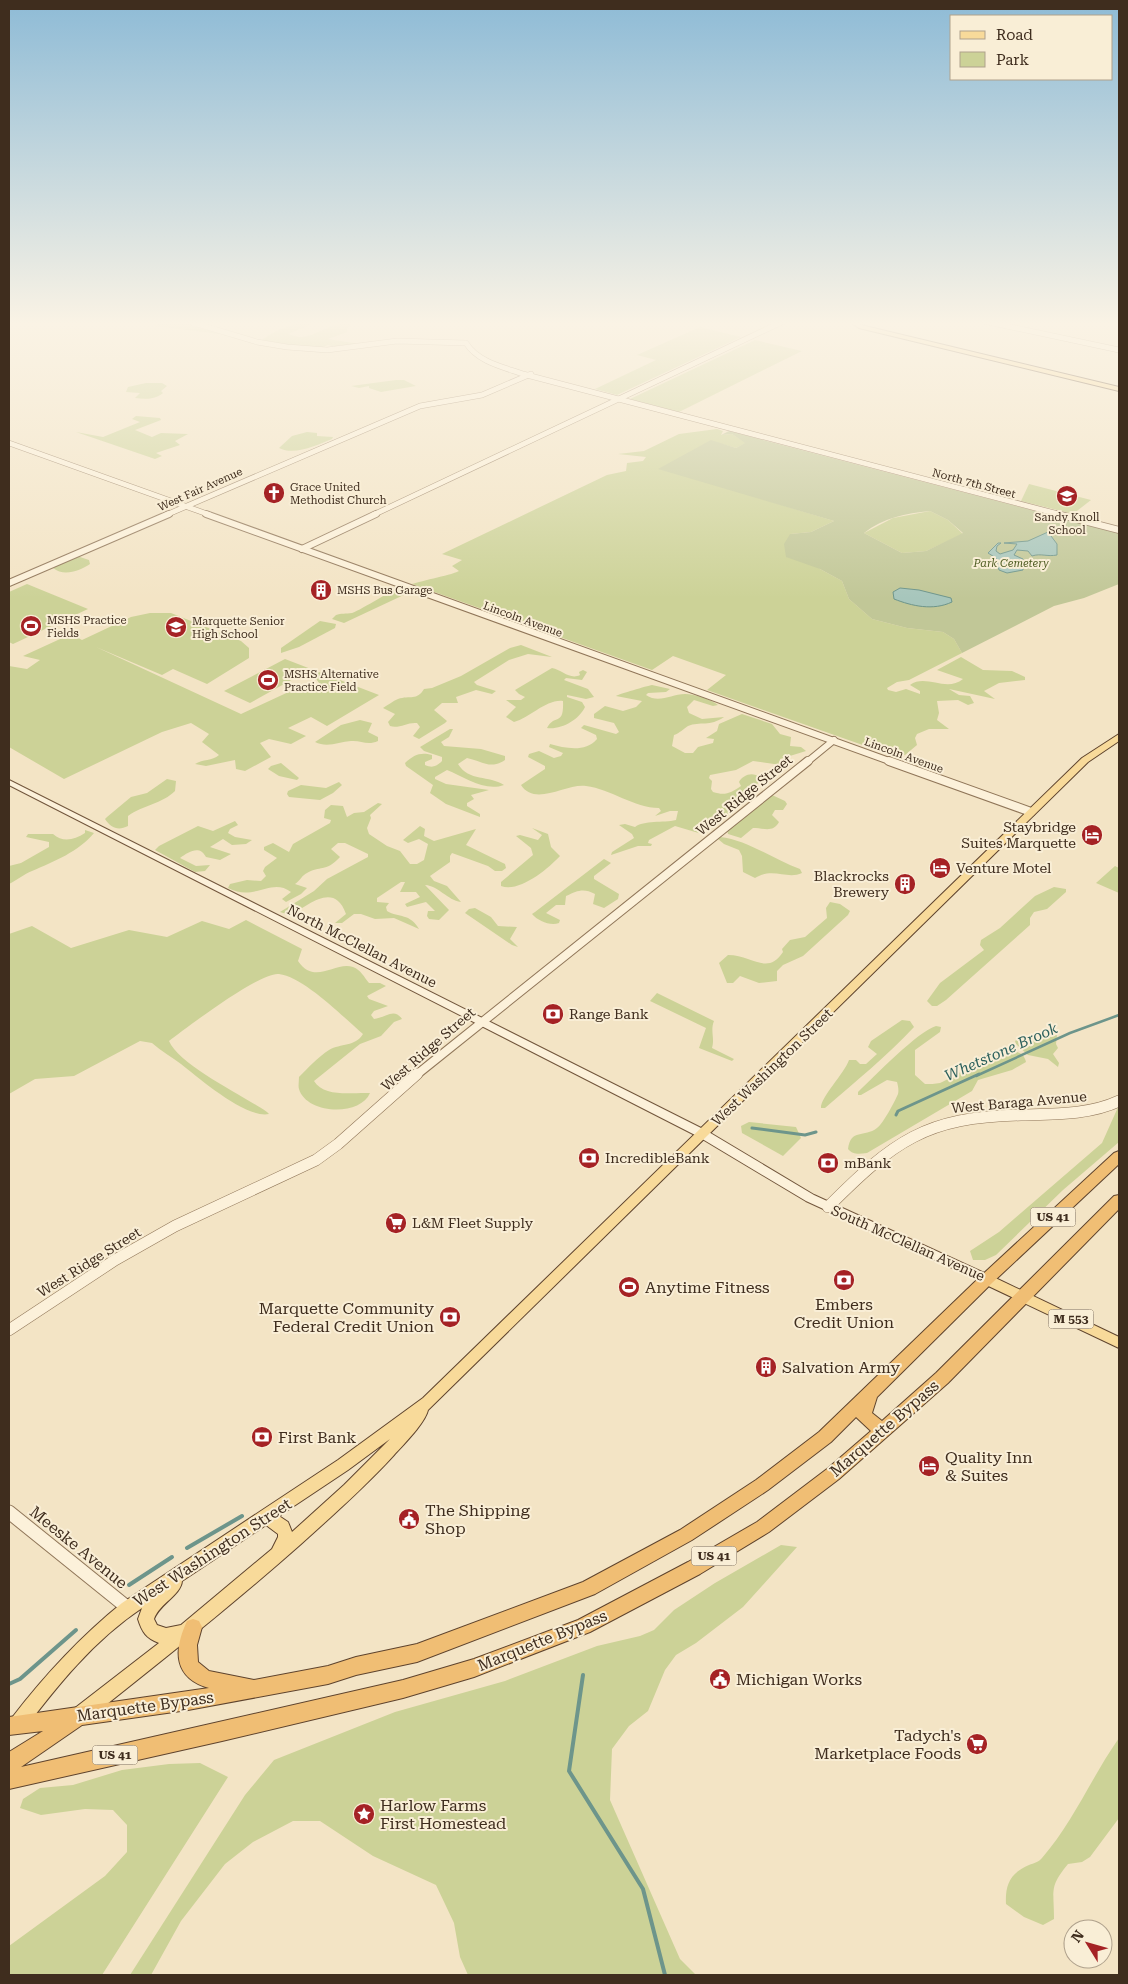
<svg xmlns="http://www.w3.org/2000/svg" width="1128" height="1984" viewBox="0 0 1128 1984" font-family="'Roboto Serif',serif">
  <rect width="100%" height="100%" fill="#f3e4c5"/>
  <g fill="#ccd297">
    <path d="M 162,321 L 178,321 L 220,334 L 155,326 Z"/>
    <path d="M 303,321 L 319,321 L 288,334 C 292,335 297,337 300,337 C 318,337 333,319 352,325 L 347,328 L 347,332 L 328,339 L 360,344 L 335,347 L 328,345 C 312,353 278,344 260,341 L 276,331 Z"/>
    <path d="M 700,327 L 741,337 L 617,395 L 595,389 L 656,360 L 637,355 Z"/>
    <path d="M 755,340 L 802,351 L 679,412 L 630,399 Z"/>
    <path d="M 396,380 L 404,380 L 416,386 L 381,392 L 369,388 L 369,386 L 359,388 L 351,386 Z"/>
    <path d="M 146,383 L 162,383 L 167,386 L 161,391 L 163,393 C 155,400 145,399 135,398 L 140,393 L 126,392 L 128,387 Z"/>
    <path d="M 136,416 L 160,418 L 161,420 L 135,430 L 152,437 L 161,433 L 188,434 L 175,441 L 180,445 L 156,453 L 162,456 L 155,459 L 76,432 L 103,437 L 140,422 L 132,419 Z"/>
    <path d="M 717,429 L 723,431 L 721,435 L 732,434 L 746,443 L 736,448 L 711,441 L 749,495 L 834,521 L 811,532 L 790,534 L 820,569 L 842,581 L 849,599 L 872,619 L 907,628 L 943,632 L 954,639 L 962,653 L 909,680 L 897,682 L 887,688 L 888,690 L 896,692 L 906,689 L 920,694 L 920,691 L 910,685 C 926,673 946,693 963,679 L 937,670 L 961,657 L 983,670 L 1012,671 L 1025,677 L 1025,680 L 999,683 L 984,691 L 995,699 L 949,689 L 959,695 L 970,696 L 974,703 L 968,705 L 958,700 L 937,701 L 939,713 L 937,720 L 949,729 L 929,729 L 917,734 L 915,738 L 917,745 L 905,755 L 891,755 L 707,690 L 726,675 L 673,656 L 652,670 L 412,584 C 421,581 455,574 459,571 L 452,566 L 462,560 L 442,554 L 607,475 L 626,471 L 627,463 L 643,461 L 646,457 L 618,454 L 644,451 L 679,434 Z"/>
    <path d="M 307,432 L 317,433 L 317,436 L 333,437 L 332,439 C 317,445 295,456 279,448 L 292,436 Z"/>
    <path d="M 1029,484 L 1091,500 L 1073,514 L 1021,501 Z"/>
    <path d="M 930,511 L 948,520 L 963,534 L 926,551 L 902,553 L 864,533 L 893,518 Z"/>
    <path d="M 77,556 L 89,560 L 90,564 C 79,571 64,577 53,568 Z"/>
    <path d="M 27,584 L 88,609 L 13,644 L 9,642 L 9,592 Z"/>
    <path d="M 396,588 L 408,593 L 344,623 L 332,619 L 336,615 C 341,613 346,614 352,613 C 355,613 394,590 396,588 Z"/>
    <path d="M 150,613 L 171,613 L 241,641 L 249,648 L 249,658 L 207,684 L 173,669 L 162,675 L 96,647 L 241,714 L 295,689 L 315,692 L 322,687 L 314,676 L 319,672 L 379,695 L 327,726 L 311,717 L 288,728 L 306,736 L 291,744 L 269,739 L 260,743 L 271,757 L 245,771 L 236,769 L 235,760 L 206,766 L 195,764 C 203,759 212,761 219,755 L 202,742 L 209,734 L 191,723 L 162,732 L 64,779 L 9,747 L 9,666 L 27,669 L 40,660 L 23,656 L 71,634 L 82,640 L 131,617 Z"/>
    <path d="M 320,621 L 336,624 L 335,628 L 299,647 L 281,653 L 281,648 Z"/>
    <path d="M 521,645 L 552,657 L 528,654 L 509,660 L 474,682 L 477,685 L 496,691 L 492,694 L 476,690 L 456,697 L 458,703 L 442,703 L 434,710 L 447,721 L 445,723 L 419,739 L 413,736 L 420,727 L 417,723 C 407,722 399,729 390,726 L 388,722 L 395,714 L 383,708 C 388,705 393,701 398,699 C 410,695 417,701 424,689 L 432,688 L 461,676 L 510,648 Z"/>
    <path d="M 285,659 L 311,669 L 250,703 L 224,691 Z"/>
    <path d="M 552,668 C 562,670 570,680 580,675 L 579,672 L 583,670 L 587,672 L 582,680 L 566,678 L 564,680 L 588,689 L 594,697 L 586,699 L 567,695 L 567,697 L 582,702 L 585,707 C 579,720 561,730 547,728 C 555,713 564,727 563,701 C 546,699 530,718 514,722 L 506,717 L 516,707 L 506,700 L 521,700 L 525,697 L 519,694 L 515,690 Z"/>
    <path d="M 652,685 L 670,689 L 666,692 L 648,693 L 646,695 C 659,704 671,694 685,694 C 695,694 710,699 718,705 L 713,706 L 694,700 L 687,707 L 689,713 L 702,719 L 724,717 C 710,727 700,721 688,726 C 683,729 680,733 674,735 L 672,746 L 685,753 L 693,753 L 698,747 L 713,743 L 714,739 L 706,738 L 717,731 L 719,724 L 742,714 L 772,724 L 780,734 L 791,737 L 790,746 L 801,747 L 806,751 L 780,759 L 781,765 L 753,761 L 736,770 L 710,775 L 709,778 L 712,781 L 711,789 L 713,792 C 725,796 731,793 741,786 L 739,782 C 743,775 753,771 760,778 L 752,796 L 702,834 L 675,826 L 649,840 L 648,843 L 652,844 L 651,846 L 638,846 L 611,855 L 612,852 L 634,838 L 632,834 L 619,825 L 625,824 L 635,827 C 644,820 663,823 676,820 L 678,811 L 670,811 L 655,816 L 661,811 L 659,808 C 634,808 611,789 586,786 C 567,783 535,807 521,785 L 545,769 L 545,766 L 528,757 L 529,754 L 539,751 L 554,758 L 561,756 L 563,753 L 549,747 L 550,744 C 565,748 585,753 597,739 L 596,735 L 581,728 L 584,725 L 616,734 L 619,732 L 614,723 L 594,718 L 594,714 L 605,706 L 623,711 L 636,707 L 642,701 L 616,696 C 619,694 647,686 652,685 Z"/>
    <path d="M 360,720 L 372,723 L 368,732 L 378,737 L 378,741 C 367,746 361,740 351,741 C 339,742 327,748 315,742 L 341,725 Z"/>
    <path d="M 450,729 L 453,729 L 449,737 L 441,742 L 444,746 L 481,749 L 505,756 L 505,760 C 490,770 482,761 467,758 L 458,764 C 469,782 489,775 504,785 C 485,792 464,777 447,770 L 435,777 L 435,779 L 446,784 L 489,790 L 471,795 L 474,799 L 467,803 L 467,806 L 480,814 L 480,817 L 446,804 L 430,793 L 433,785 L 406,766 L 405,763 C 414,755 420,752 432,755 L 432,759 L 425,762 L 425,765 C 432,768 436,767 442,761 L 442,757 L 424,751 L 420,747 Z"/>
    <path d="M 281,763 L 299,778 L 297,780 L 279,776 L 268,769 L 271,766 Z"/>
    <path d="M 167,779 L 176,781 L 175,791 C 162,804 143,805 128,816 L 128,826 C 118,831 111,828 105,819 L 107,817 L 131,797 L 147,793 Z"/>
    <path d="M 339,782 L 342,785 L 333,793 L 320,800 L 289,797 L 287,794 L 288,791 L 301,785 L 326,788 Z"/>
    <path d="M 772,795 L 785,801 L 787,804 L 783,810 L 775,810 L 772,815 L 779,822 C 773,833 764,828 753,828 L 741,838 L 728,834 L 727,830 Z"/>
    <path d="M 378,803 L 382,804 L 370,815 L 371,818 L 367,828 L 369,834 L 387,846 L 400,851 L 410,864 L 417,864 L 424,860 L 428,844 L 419,839 L 408,843 L 403,840 L 420,826 L 425,829 L 424,836 L 434,841 L 476,829 L 466,845 L 505,864 L 506,868 L 502,871 L 495,871 L 488,866 L 452,853 L 450,856 L 450,862 L 430,876 L 434,881 L 447,886 L 461,902 C 447,900 439,886 425,885 L 449,910 L 439,920 L 429,919 L 427,916 L 428,911 L 435,911 L 426,902 L 407,907 L 405,904 L 420,897 L 416,892 L 400,892 L 405,882 L 401,882 L 377,898 L 377,902 L 389,903 L 386,907 L 387,911 C 399,918 410,913 419,929 L 394,918 L 375,919 L 361,914 L 354,914 L 342,923 L 335,923 L 346,914 C 334,880 307,907 290,915 L 280,912 L 314,891 L 327,879 L 368,857 L 368,854 L 345,843 L 338,843 L 331,849 L 340,857 C 325,873 320,865 307,873 C 302,875 300,881 295,884 L 307,888 L 301,894 L 286,902 L 282,899 L 291,892 C 271,877 255,902 228,888 L 230,884 L 247,880 L 261,881 L 266,876 L 263,871 L 265,867 L 277,858 L 264,850 L 264,847 L 273,843 L 289,852 L 293,844 L 330,823 L 331,820 L 324,818 L 325,810 L 331,805 L 343,806 L 347,817 L 354,813 L 364,812 Z"/>
    <path d="M 235,821 L 238,825 L 230,829 L 228,833 L 235,837 L 252,840 L 246,844 L 232,845 L 223,839 L 210,847 L 231,854 L 220,860 L 206,857 C 200,845 189,851 180,858 L 196,866 L 210,865 L 205,871 L 195,872 L 155,850 L 159,846 L 198,826 L 213,831 Z"/>
    <path d="M 532,828 L 548,834 L 551,847 L 560,856 C 548,869 519,893 501,886 L 501,882 L 533,855 L 531,848 L 516,836 L 520,835 L 538,840 L 542,835 Z"/>
    <path d="M 85,830 L 94,833 C 78,852 55,861 32,871 C 24,874 17,880 9,884 L 9,866 L 21,863 L 49,847 L 49,842 L 26,837 L 28,834 L 53,834 C 63,843 74,840 85,833 Z"/>
    <path d="M 720,837 C 748,840 774,860 800,869 L 802,873 C 787,880 773,867 755,878 L 743,872 L 742,856 L 739,850 L 724,844 L 718,839 Z"/>
    <path d="M 604,859 L 611,863 L 594,876 L 594,879 L 619,894 L 618,899 L 604,908 L 593,904 L 595,894 C 584,888 578,890 566,896 L 565,905 L 556,905 L 546,913 L 560,920 L 559,923 C 550,926 538,921 532,914 L 535,912 Z"/>
    <path d="M 1115,866 L 1119,868 L 1119,893 L 1096,883 Z"/>
    <path d="M 1054,887 L 1066,889 L 1066,892 L 1047,909 L 1034,912 L 1030,918 L 1030,925 L 946,1000 L 937,1006 L 932,1006 L 927,1001 L 940,983 L 984,950 L 980,945 L 981,940 L 1000,928 L 1035,896 Z"/>
    <path d="M 830,902 L 840,904 L 850,911 L 848,915 L 803,956 L 783,965 L 777,971 L 777,981 L 759,983 L 740,976 L 733,983 L 727,983 L 719,963 L 728,955 C 753,955 767,976 783,952 L 782,949 L 790,940 L 805,937 L 827,918 L 826,908 Z"/>
    <path d="M 475,908 L 491,917 L 498,926 L 517,927 L 510,939 L 518,947 L 512,945 L 465,913 L 469,909 Z"/>
    <path d="M 246,920 L 302,949 L 298,961 C 315,986 335,961 353,967 C 361,970 364,977 369,983 L 380,983 L 386,986 L 367,996 L 369,999 L 388,1006 L 374,1011 L 371,1015 L 374,1019 C 385,1018 394,1007 402,1019 L 394,1022 L 381,1036 L 360,1044 L 314,1081 C 324,1098 353,1092 370,1093 C 360,1117 306,1114 299,1089 C 298,1086 299,1081 299,1077 C 308,1068 318,1057 329,1050 C 341,1043 355,1047 363,1034 C 343,1017 304,977 279,974 C 261,971 186,1028 169,1041 C 179,1065 244,1096 267,1112 L 269,1114 C 246,1119 199,1078 181,1064 C 172,1057 161,1051 152,1043 L 140,1041 L 74,1076 L 35,1079 L 9,1094 L 9,934 L 32,926 L 71,948 L 129,930 L 167,937 L 202,921 L 229,929 Z"/>
    <path d="M 657,993 L 714,1021 C 710,1031 715,1038 712,1048 L 734,1059 L 732,1061 L 699,1048 L 706,1028 L 650,1001 Z"/>
    <path d="M 902,1020 L 910,1021 L 914,1027 C 887,1056 855,1082 825,1108 L 821,1108 C 820,1098 844,1074 849,1060 L 856,1060 L 860,1064 L 866,1064 L 877,1054 L 868,1047 L 871,1041 Z"/>
    <path d="M 936,1026 L 941,1027 L 940,1032 L 915,1050 L 915,1075 L 925,1084 C 930,1084 935,1084 940,1083 C 954,1078 1019,1031 1026,1062 L 1012,1070 L 978,1080 L 972,1091 L 867,1153 C 859,1154 853,1155 848,1149 C 851,1128 864,1138 877,1128 C 883,1124 895,1101 898,1094 C 899,1090 898,1086 897,1082 L 887,1080 L 861,1095 L 858,1095 L 858,1092 C 874,1077 918,1031 936,1026 Z"/>
    <path d="M 1057,1035 L 1056,1044 L 1058,1048 L 1053,1054 L 1059,1063 L 1058,1067 L 1048,1059 L 1028,1055 L 1016,1044 L 1015,1041 L 1019,1038 L 1037,1040 Z"/>
    <path d="M 1119,1105 L 1119,1142 L 1063,1190 L 996,1255 L 985,1260 L 973,1260 L 970,1251 L 999,1232 L 1102,1143 Z"/>
    <path d="M 749,1122 L 796,1127 L 801,1138 L 783,1156 L 742,1133 L 741,1126 Z"/>
    <path d="M 781,1545 L 797,1547 L 743,1607 L 696,1643 L 676,1655 L 665,1670 L 648,1711 L 629,1726 L 612,1749 L 610,1800 L 680,1959 L 696,1975 L 468,1975 L 460,1957 L 454,1923 L 436,1885 L 373,1856 L 320,1821 L 293,1821 L 253,1842 L 225,1864 L 181,1921 L 151,1975 L 130,1975 L 245,1795 L 274,1760 L 395,1712 L 505,1681 L 597,1646 L 640,1636 L 654,1630 L 674,1610 L 715,1583 Z"/>
    <path d="M 1119,1738 L 1119,1818 L 1090,1857 L 1082,1862 L 1068,1864 C 1049,1887 1054,1890 1054,1919 L 1043,1925 L 1024,1917 L 1006,1904 C 1005,1885 1010,1873 1029,1865 C 1034,1863 1039,1862 1042,1858 C 1074,1821 1091,1778 1119,1738 Z"/>
    <path d="M 200,1763 L 228,1777 L 102,1975 L 9,1975 L 9,1946 L 105,1876 L 127,1852 L 127,1825 L 113,1810 L 85,1809 L 41,1815 L 20,1808 L 23,1799 L 40,1788 L 73,1785 L 122,1770 L 169,1764 Z"/>
  </g>
  <path fill="#c1c797" fill-rule="evenodd" d="M 729,431 L 1119,533 L 1119,584 L 1084,598 L 1054,606 L 962,653 L 954,639 L 943,632 L 907,628 L 872,619 L 849,599 L 842,581 L 820,569 L 786,557 L 784,544 L 790,534 L 811,532 L 834,521 L 658,469 L 711,440 L 736,448 L 745,443 L 732,434 L 721,435 ZM 930,511 L 948,520 L 963,533 L 926,551 L 902,553 L 864,533 C 883,518 906,513 930,511 Z"/>
  <g fill="#a7c6bc" stroke="#6d958b">
    <path d="M 1048,532 L 1057,544 L 1057,555 C 1047,557 1041,553 1032,556 L 1028,551 L 1017,550 L 1014,555 L 1023,559 L 1023,570 L 1007,573 L 999,570 L 996,558 L 988,553 L 998,543 L 1001,543 L 997,546 L 996,551 L 1000,554 L 1013,550 L 1017,544 L 1004,543 L 1028,541 Z"/>
    <path d="M 900,588 L 919,590 L 951,598 L 952,602 C 933,611 912,606 894,599 L 893,592 Z"/>
  </g>
  <g fill="none" stroke-linecap="round" stroke-linejoin="round">
    <path stroke="#6d958b" stroke-width="2.5" d="M 976,1076 L 1070,1033 L 1119,1015"/>
    <g stroke="#6d958b" stroke-width="3">
      <path d="M 896,1115 L 898,1111 L 979,1074"/>
      <path d="M 752,1128 L 805,1135 L 816,1132"/>
    </g>
    <g stroke="#6d958b" stroke-width="4">
      <path d="M 187,1548 L 242,1516"/>
      <path d="M 129,1585 L 172,1557"/>
      <path d="M 583,1675 L 569,1771 L 643,1889 L 665,1975"/>
      <path d="M 9,1684 L 20,1679 L 76,1630"/>
    </g>
    <g stroke="#907659" stroke-width="6">
      <g id="tertiary-far4">
        <path d="M 187,321 L 257,342 L 287,347 L 327,350 L 397,341 L 466,343 C 478,362 503,367 523,374 L 1062,515"/>
        <path d="M 983,321 L 1119,350"/>
        <path d="M 9,443 L 210,515"/>
        <path d="M 166,515 L 420,406 L 482,395 L 531,374"/>
        <path d="M 373,515 L 784,321"/>
      </g>
    </g>
    <g stroke="#907659" stroke-width="8">
      <g id="tertiary-far3">
        <path d="M 206,514 L 892,762"/>
        <path d="M 1057,514 L 1119,530"/>
        <path d="M 302,549 L 376,514"/>
        <path d="M 9,583 L 169,514"/>
        <path d="M 807,762 L 834,740"/>
      </g>
    </g>
    <g stroke="#907659" stroke-width="10">
      <g id="tertiary-far2">
        <path d="M 889,761 L 1031,812"/>
        <path d="M 415,1076 L 808,761"/>
      </g>
    </g>
    <g stroke="#907659" stroke-width="12">
      <g id="tertiary-far1">
        <path d="M 828,1207 C 894,1141 925,1117 1021,1115 C 1054,1114 1089,1115 1119,1101"/>
        <path d="M 9,1330 L 115,1260 L 175,1226 L 316,1160 L 338,1144 L 417,1074"/>
      </g>
    </g>
    <g stroke="#907659" stroke-width="15">
      <path id="tertiary" d="M 9,1512 L 128,1608"/>
    </g>
    <g stroke="#72563c" stroke-width="2">
      <g id="secondary">
        <path d="M 849,321 L 855,321 L 864,327 L 859,328 Z"/>
        <path d="M 9,780 L 707,1131 L 814,1195 L 991,1276 L 993,1279 L 991,1282 L 987,1284 L 983,1282 L 806,1201 L 699,1137 L 9,785 Z"/>
      </g>
    </g>
    <g stroke="#5e432d" stroke-width="2">
      <g id="primary">
        <path d="M 861,325 L 1119,387 L 1119,391 L 859,328 Z"/>
        <path d="M 1119,734 L 1119,741 L 1088,762 L 428,1410 C 425,1423 404,1444 394,1455 C 365,1487 333,1515 301,1544 C 232,1605 159,1663 87,1720 L 81,1722 L 75,1720 L 72,1714 L 75,1708 L 159,1643 C 146,1638 142,1632 138,1619 L 142,1608 C 94,1640 57,1686 23,1731 L 17,1733 L 11,1731 L 9,1724 L 11,1719 C 44,1676 80,1637 122,1603 L 338,1460 L 423,1398 L 1082,758 ZM 390,1439 L 344,1485 L 292,1532 L 288,1522 L 279,1516 L 348,1470 ZM 266,1525 L 278,1534 L 278,1537 L 272,1549 L 181,1625 L 166,1628 L 157,1625 L 154,1619 C 159,1604 181,1595 182,1581 Z"/>
        <path d="M 987,1274 L 1119,1337 L 1119,1348 L 982,1283 L 980,1279 L 982,1275 Z"/>
      </g>
    </g>
    <g stroke="#5e432d" stroke-width="2">
      <path id="trunk" d="M 1119,1151 L 1119,1164 L 992,1283 L 877,1397 L 872,1413 L 882,1421 L 936,1373 L 1114,1196 L 1119,1195 L 1119,1209 L 948,1383 L 839,1479 L 769,1532 L 700,1574 L 590,1632 L 474,1677 L 403,1698 L 222,1741 L 9,1789 L 9,1752 L 43,1731 L 9,1735 L 9,1717 L 209,1688 C 174,1678 173,1651 187,1621 L 193,1619 L 199,1621 L 202,1627 L 197,1645 L 198,1662 L 209,1671 L 254,1680 L 328,1666 L 356,1657 L 417,1644 L 583,1582 L 680,1530 L 756,1480 L 819,1432 L 982,1275 L 1114,1153 ZM 856,1417 L 871,1431 L 827,1469 L 757,1522 L 688,1562 L 578,1620 L 474,1659 L 403,1680 L 21,1767 L 82,1725 L 188,1710 L 328,1684 L 356,1675 L 417,1662 L 595,1594 L 692,1540 L 768,1490 L 831,1442 Z"/>
    </g>
    <use href="#tertiary-far4" stroke="#fcf1da" stroke-width="5"/>
    <use href="#tertiary-far3" stroke="#fcf1da" stroke-width="6"/>
    <use href="#tertiary-far2" stroke="#fcf1da" stroke-width="8"/>
    <use href="#tertiary-far1" stroke="#fcf1da" stroke-width="11"/>
    <use href="#tertiary" stroke="#fcf1da" stroke-width="13"/>
    <use href="#secondary" fill="#fcf1da" fill-rule="evenodd"/>
    <use href="#primary" fill="#f8da9a" fill-rule="evenodd"/>
    <use href="#trunk" fill="#f0be74" fill-rule="evenodd"/>
  </g>
  <linearGradient id="sky" x2="0" y2="1"><stop stop-color="#8ebbd6"/><stop offset="0.54" stop-color="#faf3e5"/><stop offset="1" stop-color="#faf3e5" stop-opacity="0"/></linearGradient>
  <rect width="1128" height="599" fill="url(#sky)"/>
  <defs>
    <g id="church-disc" transform="scale(1.125)"><circle r="9.5" fill="#a52225" stroke="#f9eed6"/><path d="M-1.2-6h2.4v3.5h3.3v2.4h-3.3V6h-2.4V-.1h-3.3v-2.4h3.3Z" fill="#fff"/></g>
    <g id="school-disc" transform="scale(1.125)"><circle r="9.5" fill="#a52225" stroke="#f9eed6"/><path d="M0-5L7-2L0 1L-7-2ZM-4 1L0 2.5L4 1V4Q0 6-4 4Z" fill="#fff"/></g>
    <g id="building-disc" transform="scale(1.125)"><circle r="9.5" fill="#a52225" stroke="#f9eed6"/><path d="M-4-6H4V6H1V3H-1V6H-4ZM-2.5-4.3h1.7v1.8h-1.7ZM.8-4.3h1.7v1.8H.8ZM-2.5-1h1.7V.8h-1.7ZM.8-1h1.7V.8H.8Z" fill="#fff"/></g>
    <g id="stadium-disc" transform="scale(1.125)"><circle r="9.5" fill="#a52225" stroke="#f9eed6"/><path d="M0-5a6.5 5 0 1 0 0 10a6.5 5 0 1 0 0-10ZM-3.5-1.8h7v3.6h-7Z" fill="#fff"/></g>
    <g id="hotel-disc" transform="scale(1.125)"><circle r="9.5" fill="#a52225" stroke="#f9eed6"/><path d="M-6-4.5h1.5V1H6V5H4.5V3h-9V5H-6ZM-4 0a1.8 1.8 0 1 1 3.6 0ZM.5 0V-2.5h3Q6-2.5 6 0Z" fill="#fff"/></g>
    <g id="bank-disc" transform="scale(1.125)"><circle r="9.5" fill="#a52225" stroke="#f9eed6"/><path d="M-6-4H6V4H-6ZM0-2.3a2.3 2.3 0 1 0 0 4.6a2.3 2.3 0 1 0 0-4.6Z" fill="#fff"/></g>
    <g id="supermarket-disc" transform="scale(1.125)"><circle r="9.5" fill="#a52225" stroke="#f9eed6"/><path d="M-6-5.5h2.5l.6 2H6L4.5 2H-2.5L-4.4-4H-6ZM-1.5 3.2a1.3 1.3 0 1 0 .1 0ZM3 3.2a1.3 1.3 0 1 0 .1 0Z" fill="#fff"/></g>
    <g id="civic-disc" transform="scale(1.125)"><circle r="9.5" fill="#a52225" stroke="#f9eed6"/><path d="M-.6-6.5H3V-4.5H.6V-3L4-1V1h2V6H-6V1h2V-1L-.6-3ZM-1.2 2.5V6h2.4V2.5Z" fill="#fff"/></g>
    <g id="sight-disc" transform="scale(1.125)"><circle r="9.5" fill="#a52225" stroke="#f9eed6"/><path d="M0-6L1.8-2.2L6-1.7L2.9 1.2L3.7 5.4L0 3.3L-3.7 5.4L-2.9 1.2L-6-1.7L-1.8-2.2Z" fill="#fff"/></g>
  </defs>
  <g fill-rule="evenodd">
    <use href="#church-disc" x="274" y="493"/>
    <use href="#school-disc" x="1067" y="496"/>
    <use href="#building-disc" x="321" y="590"/>
    <use href="#stadium-disc" x="31" y="626"/>
    <use href="#school-disc" x="176" y="627"/>
    <use href="#stadium-disc" x="268" y="680"/>
    <use href="#hotel-disc" x="1092" y="835"/>
    <use href="#hotel-disc" x="940" y="868"/>
    <use href="#building-disc" x="905" y="884"/>
    <use href="#bank-disc" x="553" y="1014"/>
    <use href="#bank-disc" x="589" y="1158"/>
    <use href="#bank-disc" x="828" y="1163"/>
    <use href="#supermarket-disc" x="396" y="1223"/>
    <use href="#bank-disc" x="844" y="1280"/>
    <use href="#stadium-disc" x="629" y="1287"/>
    <use href="#bank-disc" x="450" y="1317"/>
    <use href="#building-disc" x="766" y="1367"/>
    <use href="#bank-disc" x="262" y="1437"/>
    <use href="#hotel-disc" x="929" y="1466"/>
    <use href="#civic-disc" x="409" y="1519"/>
    <use href="#civic-disc" x="720" y="1679"/>
    <use href="#supermarket-disc" x="977" y="1744"/>
    <use href="#sight-disc" x="364" y="1814"/>
  </g>
  <g text-anchor="middle" stroke-width="4" stroke-linejoin="round" paint-order="stroke">
    <g font-size="11" fill="#3f2d1e" stroke="#f9eed6">
      <text transform="translate(974 483) rotate(15)" y="4">North 7th Street</text>
      <text transform="translate(200 489) rotate(-24)" y="4">West Fair Avenue</text>
      <text transform="translate(523 619) rotate(20)" y="4">Lincoln Avenue</text>
      <text transform="translate(904 755) rotate(20)" y="4">Lincoln Avenue</text>
    </g>
    <g font-size="11" fill="#3f2d1e" stroke="#f9eed6" text-anchor="start">
      <text x="290" y="491">Grace United<tspan x="290" dy="13">Methodist Church</tspan></text>
      <text x="1067" y="521" text-anchor="middle">Sandy Knoll<tspan x="1067" dy="13">School</tspan></text>
      <text x="337" y="594">MSHS Bus Garage</text>
      <text x="47" y="624">MSHS Practice<tspan x="47" dy="13">Fields</tspan></text>
      <text x="192" y="625">Marquette Senior<tspan x="192" dy="13">High School</tspan></text>
      <text x="284" y="678">MSHS Alternative<tspan x="284" dy="13">Practice Field</tspan></text>
    </g>
    <g font-size="11" font-style="italic" fill="#4f5d23" stroke="#f9eed6">
      <text x="1011" y="567">Park Cemetery</text>
    </g>
    <g fill="#f9eed6" stroke="#776755" stroke-width="1">
      <rect x="1030.5" y="1207.5" width="45" height="19" rx="4"/>
      <rect x="1048.5" y="1309.5" width="45" height="19" rx="4"/>
      <rect x="691.5" y="1546.5" width="45" height="19" rx="4"/>
      <rect x="92.5" y="1745.5" width="45" height="19" rx="4"/>
    </g>
    <g font-size="12" font-weight="bold" fill="#3f2d1e">
      <text x="1053" y="1221">US 41</text>
      <text x="1071" y="1323">M 553</text>
      <text x="714" y="1560">US 41</text>
      <text x="115" y="1759">US 41</text>
    </g>
    <g font-size="14" fill="#3f2d1e" stroke="#f9eed6">
      <text transform="translate(744 795) rotate(-39)" y="5">West Ridge Street</text>
      <text transform="translate(362 946) rotate(27)" y="5">North McClellan Avenue</text>
      <text transform="translate(428 1049) rotate(-41)" y="5">West Ridge Street</text>
      <text transform="translate(772 1067) rotate(-44)" y="5">West Washington Street</text>
      <text transform="translate(1019 1102) rotate(-5)" y="5">West Baraga Avenue</text>
      <text transform="translate(908 1243) rotate(24)" y="5">South McClellan Avenue</text>
      <text transform="translate(89 1262) rotate(-32)" y="5">West Ridge Street</text>
    </g>
    <g font-size="14" fill="#3f2d1e" stroke="#f9eed6" text-anchor="start">
      <text x="1076" y="832" text-anchor="end">Staybridge<tspan x="1076" dy="16">Suites Marquette</tspan></text>
      <text x="956" y="873">Venture Motel</text>
      <text x="889" y="881" text-anchor="end">Blackrocks<tspan x="889" dy="16">Brewery</tspan></text>
      <text x="569" y="1019">Range Bank</text>
      <text x="605" y="1163">IncredibleBank</text>
      <text x="844" y="1168">mBank</text>
      <text x="412" y="1228">L&amp;M Fleet Supply</text>
    </g>
    <g font-size="15" font-style="italic" fill="#2c605c" stroke="#f9eed6">
      <text transform="translate(1001 1052) rotate(-24)" y="5">Whetstone Brook</text>
    </g>
    <g font-size="16" fill="#3f2d1e" stroke="#f9eed6" text-anchor="start">
      <text x="645" y="1293">Anytime Fitness</text>
      <text x="844" y="1310" text-anchor="middle">Embers<tspan x="844" dy="18">Credit Union</tspan></text>
      <text x="434" y="1314" text-anchor="end">Marquette Community<tspan x="434" dy="18">Federal Credit Union</tspan></text>
      <text x="782" y="1373">Salvation Army</text>
      <text x="278" y="1443">First Bank</text>
      <text x="945" y="1463">Quality Inn<tspan x="945" dy="18">&amp; Suites</tspan></text>
      <text x="425" y="1516">The Shipping<tspan x="425" dy="18">Shop</tspan></text>
      <text x="736" y="1685">Michigan Works</text>
      <text x="961" y="1741" text-anchor="end">Tadych's<tspan x="961" dy="18">Marketplace Foods</tspan></text>
      <text x="380" y="1811">Harlow Farms<tspan x="380" dy="18">First Homestead</tspan></text>
    </g>
    <g font-size="16" fill="#3f2d1e" stroke="#f9eed6">
      <text transform="translate(884 1428) rotate(-41)" y="6">Marquette Bypass</text>
      <text transform="translate(79 1547) rotate(39)" y="6">Meeske Avenue</text>
      <text transform="translate(212 1552) rotate(-33)" y="6">West Washington Street</text>
      <text transform="translate(542 1640) rotate(-22)" y="6">Marquette Bypass</text>
      <text transform="translate(145 1706) rotate(-8)" y="6">Marquette Bypass</text>
    </g>
  </g>
  <rect width="1128" height="1984" fill="none" stroke="#3f2d1e" stroke-width="20"/>
  <rect x="950" y="15" width="162" height="65" fill="#f9eed6" stroke="#afa18c"/>
  <rect x="960" y="31" width="25" height="8" fill="#f8da9a" stroke="#afa18c"/>
  <text x="996" y="40" font-size="15" fill="#3f2d1e">Road</text>
  <rect x="960" y="52" width="25" height="15" fill="#ccd297" stroke="#afa18c"/>
  <text x="996" y="65" font-size="15" fill="#3f2d1e">Park</text>
  <g transform="translate(1088 1944) rotate(307)"><circle r="24" fill="#f9eed6" stroke="#afa18c"/>
  <path d="M0-4L9 19L0 12L-9 19Z" fill="#a52225"/>
  <text y="-8" font-size="14" font-weight="bold" text-anchor="middle" fill="#3f2d1e">N</text>
  </g>
</svg>
